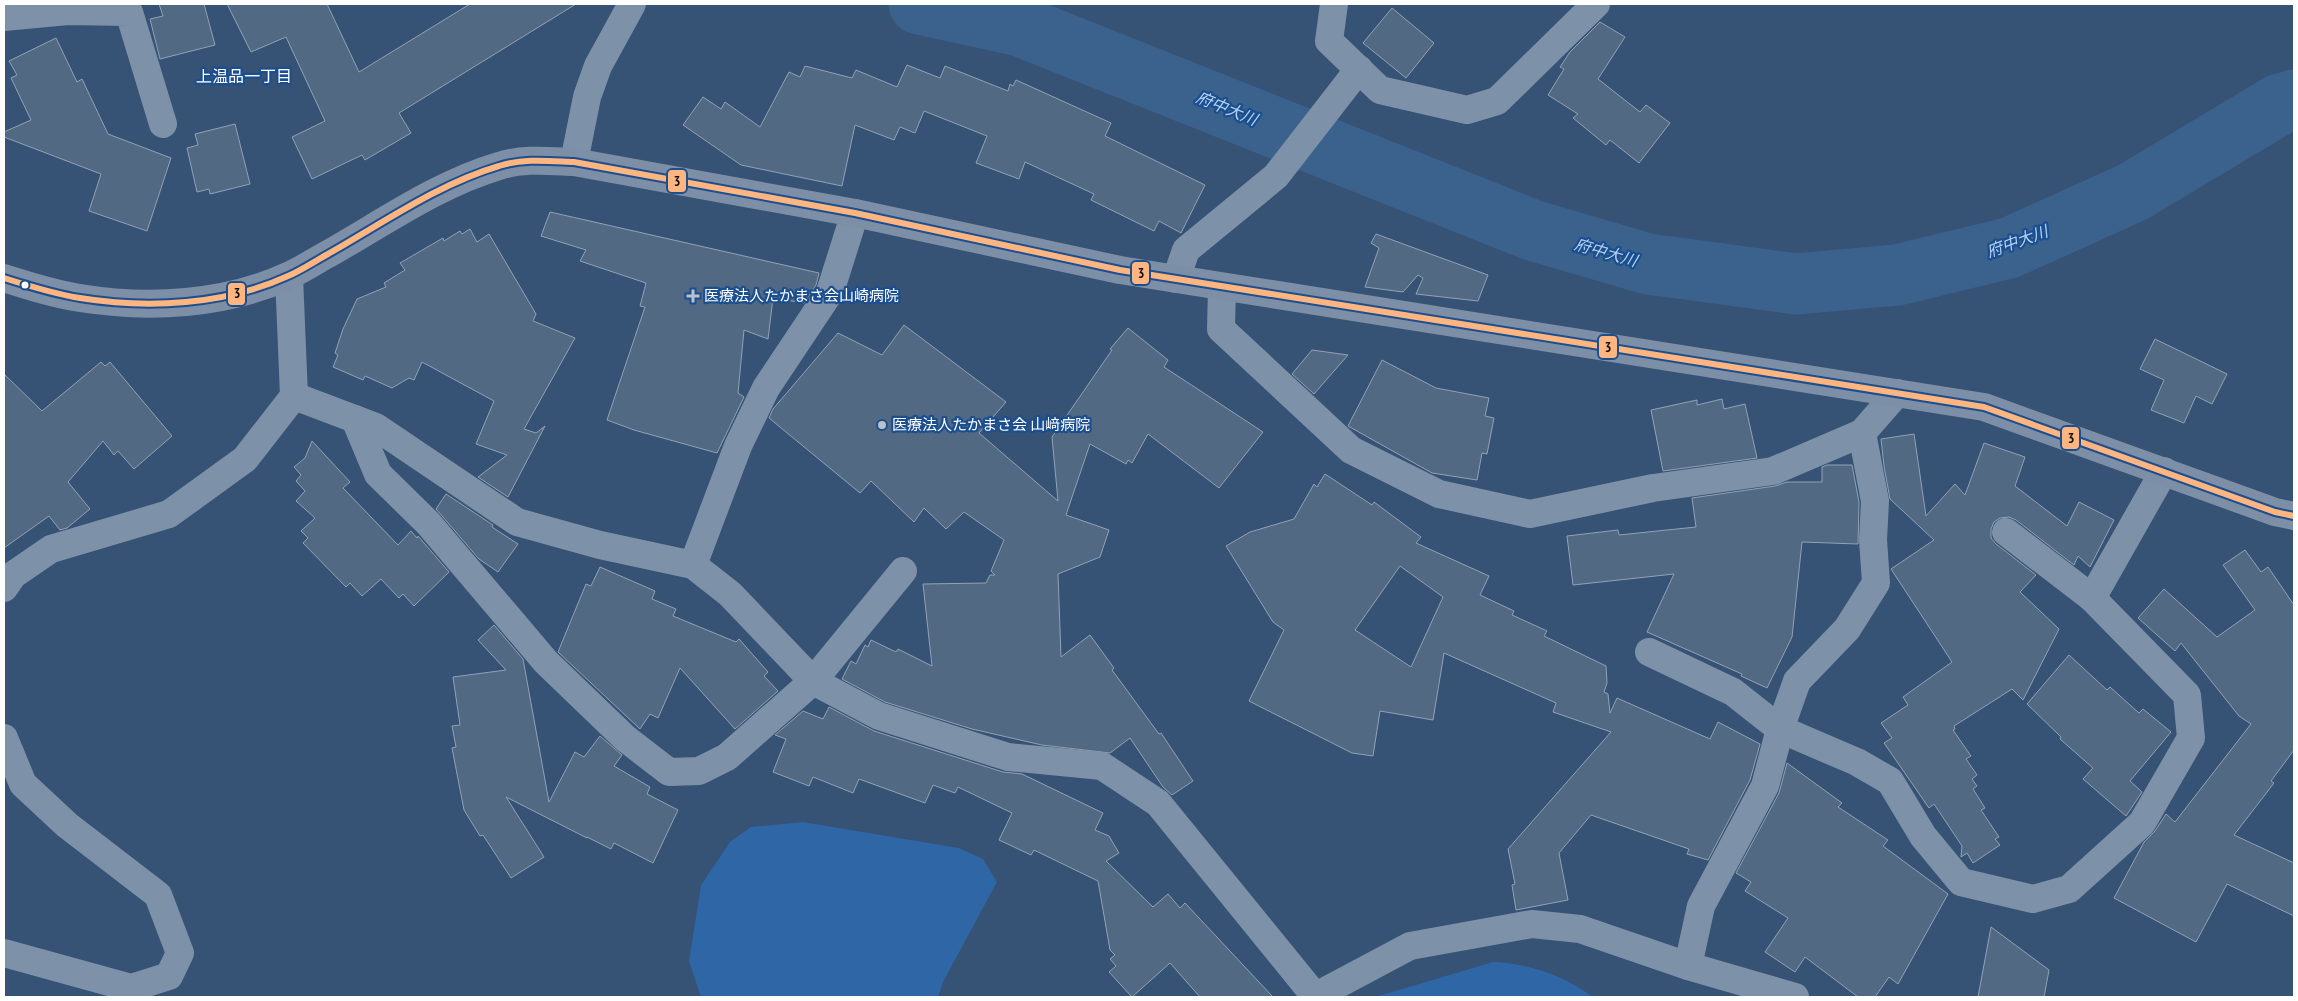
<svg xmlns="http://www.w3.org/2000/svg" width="2298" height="1001" viewBox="0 0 2298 1001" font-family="'PT Sans Narrow','Noto Sans JP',sans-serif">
  <rect width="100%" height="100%" fill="#365274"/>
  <g fill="#2f66a5">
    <path d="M 803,822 L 959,848 L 983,859 L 997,882 L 943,982 L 938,997 L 701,997 L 689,961 L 701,885 L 730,842 L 751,827 Z"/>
    <path d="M 1493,962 C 1531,964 1563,975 1593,997 L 1375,997 Z"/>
  </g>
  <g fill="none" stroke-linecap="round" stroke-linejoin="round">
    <path stroke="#3b618d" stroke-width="61" d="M 919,4 L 1020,26 L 1532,230 L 1648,264 L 1796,284 L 1897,275 L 2009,248 L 2133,192 L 2280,104 L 2294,100"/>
  </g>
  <g fill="#526984" stroke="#92a2b6" fill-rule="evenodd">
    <path d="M 159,4 L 204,4 L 215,45 L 160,59 L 150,19 L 163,16 Z"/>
    <path d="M 227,4 L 327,4 L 359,72 L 470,4 L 576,4 L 399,113 L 411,133 L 365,160 L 362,155 L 312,179 L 292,137 L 325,121 L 286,37 L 251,52 Z"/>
    <path d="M 1392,8 L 1434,43 L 1406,78 L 1363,43 Z"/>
    <path d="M 1600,22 L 1625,37 L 1598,79 L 1640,112 L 1646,105 L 1670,123 L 1639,163 L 1610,140 L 1606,145 L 1573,118 L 1578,114 L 1548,95 L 1564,69 L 1560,67 L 1570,52 Z"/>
    <path d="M 56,38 L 77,82 L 82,79 L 108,134 L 171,158 L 147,231 L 89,211 L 101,174 L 4,137 L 4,132 L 31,120 L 11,78 L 17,75 L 9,61 Z"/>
    <path d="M 907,65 L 940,78 L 945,66 L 1008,91 L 1010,84 L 1013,86 L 1016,80 L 1111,123 L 1105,136 L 1205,185 L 1181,233 L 1159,221 L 1154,231 L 1091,200 L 1094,194 L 1025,162 L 1019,179 L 976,163 L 987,136 L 924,111 L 915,133 L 900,127 L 894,140 L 855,125 L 842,186 L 741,165 L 683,125 L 703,97 L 721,109 L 725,102 L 760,127 L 789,72 L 800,77 L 805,66 L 852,78 L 856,70 L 897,87 Z"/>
    <path d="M 235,124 L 250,184 L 210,194 L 209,189 L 197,192 L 187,148 L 198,145 L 195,134 Z"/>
    <path d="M 550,212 L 819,273 L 816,285 L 804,303 L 773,298 L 768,339 L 744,330 L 738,393 L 744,397 L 717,453 L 634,430 L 607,420 L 645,307 L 640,306 L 646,283 L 580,261 L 586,250 L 541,236 Z"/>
    <path d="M 470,229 L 477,242 L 489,234 L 536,314 L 533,321 L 575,338 L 524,429 L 536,433 L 545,426 L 508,497 L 478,477 L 507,455 L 476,444 L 494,401 L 422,362 L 414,380 L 409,378 L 392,388 L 365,376 L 363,380 L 333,367 L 338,355 L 335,353 L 343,329 L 357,299 L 386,287 L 384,283 L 405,270 L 400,263 L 443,238 L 444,241 L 460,231 L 462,234 Z"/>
    <path d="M 1376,234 L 1488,275 L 1478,301 L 1416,294 L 1423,278 L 1418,275 L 1403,292 L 1365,287 L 1379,248 L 1371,243 Z"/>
    <path d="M 904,325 L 1006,402 L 979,433 L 1058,501 L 1052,437 L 1112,350 L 1110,349 L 1128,328 L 1168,360 L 1164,367 L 1263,432 L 1219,488 L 1148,434 L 1132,463 L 1128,460 L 1126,464 L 1090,444 L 1066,515 L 1109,530 L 1100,557 L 1058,574 L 1061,657 L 1090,635 L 1114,668 L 1112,670 L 1159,734 L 1161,733 L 1193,781 L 1172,795 L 1163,787 L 1130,738 L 1110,753 L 1042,745 L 972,729 L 885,702 L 842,679 L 851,661 L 856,664 L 865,645 L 868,647 L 871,640 L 896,652 L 898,649 L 932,666 L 923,584 L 986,583 L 990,575 L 995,575 L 991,571 L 1004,540 L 964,512 L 946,529 L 924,508 L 914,522 L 871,481 L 860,493 L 769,418 L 773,409 L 838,333 L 882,355 Z"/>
    <path d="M 2155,339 L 2227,374 L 2212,404 L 2196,396 L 2184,423 L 2151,410 L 2164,380 L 2140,369 Z"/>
    <path d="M 1312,350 L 1348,355 L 1314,394 L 1292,374 Z"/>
    <path d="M 1382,360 L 1436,388 L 1489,398 L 1485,416 L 1494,418 L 1487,454 L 1482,453 L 1477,480 L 1432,473 L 1348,426 Z"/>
    <path d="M 101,362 L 105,366 L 110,362 L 172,436 L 134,469 L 118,451 L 114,455 L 103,441 L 68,482 L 90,509 L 67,528 L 60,530 L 49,516 L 4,548 L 4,374 L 42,411 Z"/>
    <path d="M 1722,399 L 1724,409 L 1745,404 L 1757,458 L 1663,471 L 1651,410 L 1697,400 L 1697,405 Z"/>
    <path d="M 1914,434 L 1926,516 L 1955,484 L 1965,495 L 1984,443 L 2025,457 L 2015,486 L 2067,526 L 2079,502 L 2114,520 L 2090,567 L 2078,556 L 2074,565 L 2016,520 L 2009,517 L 2000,518 L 1994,522 L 1991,529 L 1991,538 L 1996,544 L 2036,575 L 2020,592 L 2059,629 L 2023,700 L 2012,689 L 1954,726 L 1955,729 L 1953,730 L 1971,756 L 1966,759 L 1977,775 L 1972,779 L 1977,786 L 1973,789 L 1985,808 L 1981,810 L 1999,837 L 1995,839 L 2000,845 L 1973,863 L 1967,853 L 1961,857 L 1962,846 L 1934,804 L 1929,808 L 1884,743 L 1892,738 L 1881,723 L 1908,705 L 1903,697 L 1952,662 L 1891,569 L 1934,540 L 1890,499 L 1884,466 L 1881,439 Z"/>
    <path d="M 312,441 L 350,482 L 343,488 L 398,545 L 411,531 L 417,538 L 418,536 L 449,572 L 414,606 L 403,594 L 399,598 L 381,579 L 362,596 L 350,583 L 346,587 L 303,543 L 308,538 L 301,531 L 315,518 L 296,501 L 305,491 L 296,481 L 301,475 L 294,467 L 305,458 Z"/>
    <path d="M 1827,465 L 1852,465 L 1859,502 L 1858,544 L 1802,542 L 1792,637 L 1767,688 L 1741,676 L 1742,674 L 1647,632 L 1674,574 L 1573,585 L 1567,536 L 1618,530 L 1619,535 L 1696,527 L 1692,498 L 1775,486 L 1787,482 L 1822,482 L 1822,467 Z"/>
    <path d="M 1325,474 L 1372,505 L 1374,502 L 1421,537 L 1416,543 L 1489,576 L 1480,595 L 1514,611 L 1512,615 L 1547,631 L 1544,636 L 1606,666 L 1607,683 L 1604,692 L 1608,694 L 1610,713 L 1617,698 L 1710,739 L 1718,722 L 1760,744 L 1750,780 L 1708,860 L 1687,854 L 1689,849 L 1591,815 L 1559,853 L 1568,900 L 1516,910 L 1512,885 L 1515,884 L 1508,849 L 1611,732 L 1553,712 L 1556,703 L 1444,653 L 1433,720 L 1380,711 L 1373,756 L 1352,753 L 1249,701 L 1284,630 L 1273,622 L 1226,546 L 1250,532 L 1294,519 L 1314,484 L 1317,487 ZM 1400,566 L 1443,597 L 1411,667 L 1355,630 Z"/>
    <path d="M 446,494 L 493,525 L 492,527 L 518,544 L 498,572 L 479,559 L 436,509 Z"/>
    <path d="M 2245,550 L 2261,572 L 2268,567 L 2294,605 L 2294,750 L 2271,781 L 2274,783 L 2234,835 L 2294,863 L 2294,916 L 2227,884 L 2196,942 L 2114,898 L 2144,842 L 2155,831 L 2166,814 L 2175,822 L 2251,724 L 2239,716 L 2181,643 L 2175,651 L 2138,618 L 2164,589 L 2217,637 L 2255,610 L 2223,565 Z"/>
    <path d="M 600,567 L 655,591 L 652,599 L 676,609 L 673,616 L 736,642 L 739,639 L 768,672 L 764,676 L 778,691 L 735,729 L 680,668 L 658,718 L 650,714 L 640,729 L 558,652 L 586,584 L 591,586 Z"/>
    <path d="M 494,625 L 523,659 L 549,802 L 575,752 L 584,757 L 600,736 L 622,755 L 614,766 L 650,787 L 647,794 L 678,810 L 653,863 L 614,843 L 611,849 L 587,837 L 587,838 L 506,797 L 544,857 L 511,878 L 483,835 L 480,836 L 464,810 L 452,748 L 456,747 L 452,726 L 460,725 L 453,677 L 506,670 L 478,640 Z"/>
    <path d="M 2069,655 L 2107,690 L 2110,687 L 2139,713 L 2143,709 L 2171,732 L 2130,781 L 2142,792 L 2126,816 L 2083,779 L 2093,768 L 2060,739 L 2061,737 L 2027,704 Z"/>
    <path d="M 829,707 L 874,731 L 1003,772 L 1022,774 L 1103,813 L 1095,830 L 1109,836 L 1119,853 L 1106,861 L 1153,907 L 1168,894 L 1180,908 L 1185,903 L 1273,997 L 1200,997 L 1170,963 L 1132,997 L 1109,972 L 1116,966 L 1110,959 L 1115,955 L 1110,950 L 1098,881 L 1034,850 L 1031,855 L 999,840 L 1012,813 L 958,787 L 955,793 L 933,785 L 925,803 L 859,779 L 853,793 L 813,777 L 809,786 L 773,772 L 786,739 L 775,735 L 803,711 L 823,719 Z"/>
    <path d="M 1787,763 L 1842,803 L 1838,807 L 1888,840 L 1883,846 L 1948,894 L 1898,984 L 1889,977 L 1875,997 L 1858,997 L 1805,957 L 1795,972 L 1765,952 L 1788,918 L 1745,891 L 1751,882 L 1736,873 L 1779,793 Z"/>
    <path d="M 1991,927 L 2049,970 L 2044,997 L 1978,997 Z"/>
  </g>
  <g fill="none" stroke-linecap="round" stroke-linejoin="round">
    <g stroke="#7d92a8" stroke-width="28">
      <path d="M 1334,4 L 1329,41 L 1380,90 L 1467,110 L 1497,101 L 1596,4"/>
      <path d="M 4,17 L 68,11 L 129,12 L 163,124"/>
      <path d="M 574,162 L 587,97 L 598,66 L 632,4"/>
      <path d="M 1176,279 L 1186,250 L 1276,176 L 1359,69"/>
      <path d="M 1222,287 L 1221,329 L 1351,450 L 1439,494 L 1530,514 L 1653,488 L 1773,471 L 1862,433 L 1897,393"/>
      <path d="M 294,396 L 376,427 L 517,522 L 600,545 L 693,565 L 730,594 L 813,681 L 879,716 L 1008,757 L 1102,766 L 1158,803 L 1315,996"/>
      <path d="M 355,419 L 378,474 L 428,523 L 546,662 L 625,738 L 669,772 L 699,771 L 727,757 L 813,681 L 903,571"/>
      <path d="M 693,565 L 738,446 L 766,388 L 830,292 L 855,213"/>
      <path d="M 4,588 L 13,575 L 51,549 L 169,514 L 245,459 L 294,396 L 289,276"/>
      <path d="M 2092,598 L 2164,471"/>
      <path d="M 1649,652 L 1733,692 L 1780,729 L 1857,762 L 1890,781 L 1923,836 L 1961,882 L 2033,899 L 2069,889 L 2142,823 L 2191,738 L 2187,695 L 2092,598 L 2006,532"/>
      <path d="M 4,738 L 23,784 L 67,825 L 158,895 L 180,953 L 169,976 L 131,988 L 4,953"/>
      <path d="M 1688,966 L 1701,906 L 1765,786 L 1780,729 L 1797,681 L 1847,629 L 1876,583 L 1873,540 L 1875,501 L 1862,433"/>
      <path d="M 1314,997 L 1410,946 L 1532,924 L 1580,929 L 1688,966 L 1795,997"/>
    </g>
    <path stroke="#7d8ea7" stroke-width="28" d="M 4,278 C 29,286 54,294 80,298 C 148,309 225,305 288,276 C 302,270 315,261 328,254 C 383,223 438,184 499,166 C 523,158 549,161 574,162 L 855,213 L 1120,270 L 1984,407 L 2275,512 L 2294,516"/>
    <g stroke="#1b4f8f" stroke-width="10">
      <path id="bus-1" d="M 4,278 C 29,286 54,294 80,298 C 148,309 225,305 288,276 C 302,270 315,261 328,254 C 383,223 438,184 499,166 C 523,158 549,161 574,162 L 855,213 L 1120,270 L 1984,407 L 2275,512 L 2294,516"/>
    </g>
    <use href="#bus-1" stroke="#ffb580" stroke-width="6"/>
  </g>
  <circle fill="#fff" stroke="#1b4f8f" stroke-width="2" cx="25" cy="285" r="4.5"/>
  <g fill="#b9c2ce" stroke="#1b4f8f" stroke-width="2">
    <path d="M690.5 288.5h5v5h5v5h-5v5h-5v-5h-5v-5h5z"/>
    <circle cx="882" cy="425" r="5"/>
  </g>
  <g text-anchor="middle" stroke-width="4.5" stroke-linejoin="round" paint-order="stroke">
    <g font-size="15" fill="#fff" stroke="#1b4f8f" text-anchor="start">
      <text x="704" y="301">医療法人たかまさ会山崎病院</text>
      <text x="892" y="430">医療法人たかまさ会 山﨑病院</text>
    </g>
    <g font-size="16" fill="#fff" stroke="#1b4f8f">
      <text x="244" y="82">上温品一丁目</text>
    </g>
    <g font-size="16" font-style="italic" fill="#b5d3f5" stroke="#1b4f8f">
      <text transform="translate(1227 108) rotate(22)" y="6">府中大川</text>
      <text transform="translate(2017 241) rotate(-20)" y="6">府中大川</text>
      <text transform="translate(1606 252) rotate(16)" y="6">府中大川</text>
    </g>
  </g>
  <g stroke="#1b4f8f" stroke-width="2">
    <rect x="667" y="169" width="20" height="24" rx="5" fill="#ffb580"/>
    <rect x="1131" y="261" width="19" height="24" rx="5" fill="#ffb580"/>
    <rect x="227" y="282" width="19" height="24" rx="5" fill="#ffb580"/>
    <rect x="1598" y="335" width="20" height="24" rx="5" fill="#ffb580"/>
    <rect x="2061" y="426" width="19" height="24" rx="5" fill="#ffb580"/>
  </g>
  <g font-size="14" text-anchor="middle" font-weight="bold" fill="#111">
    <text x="677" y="186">3</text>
    <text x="1141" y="278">3</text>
    <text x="237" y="298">3</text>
    <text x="1608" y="352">3</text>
    <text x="2071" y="443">3</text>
  </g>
  <rect width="2298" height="1001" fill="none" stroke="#ffffff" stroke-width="10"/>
</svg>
